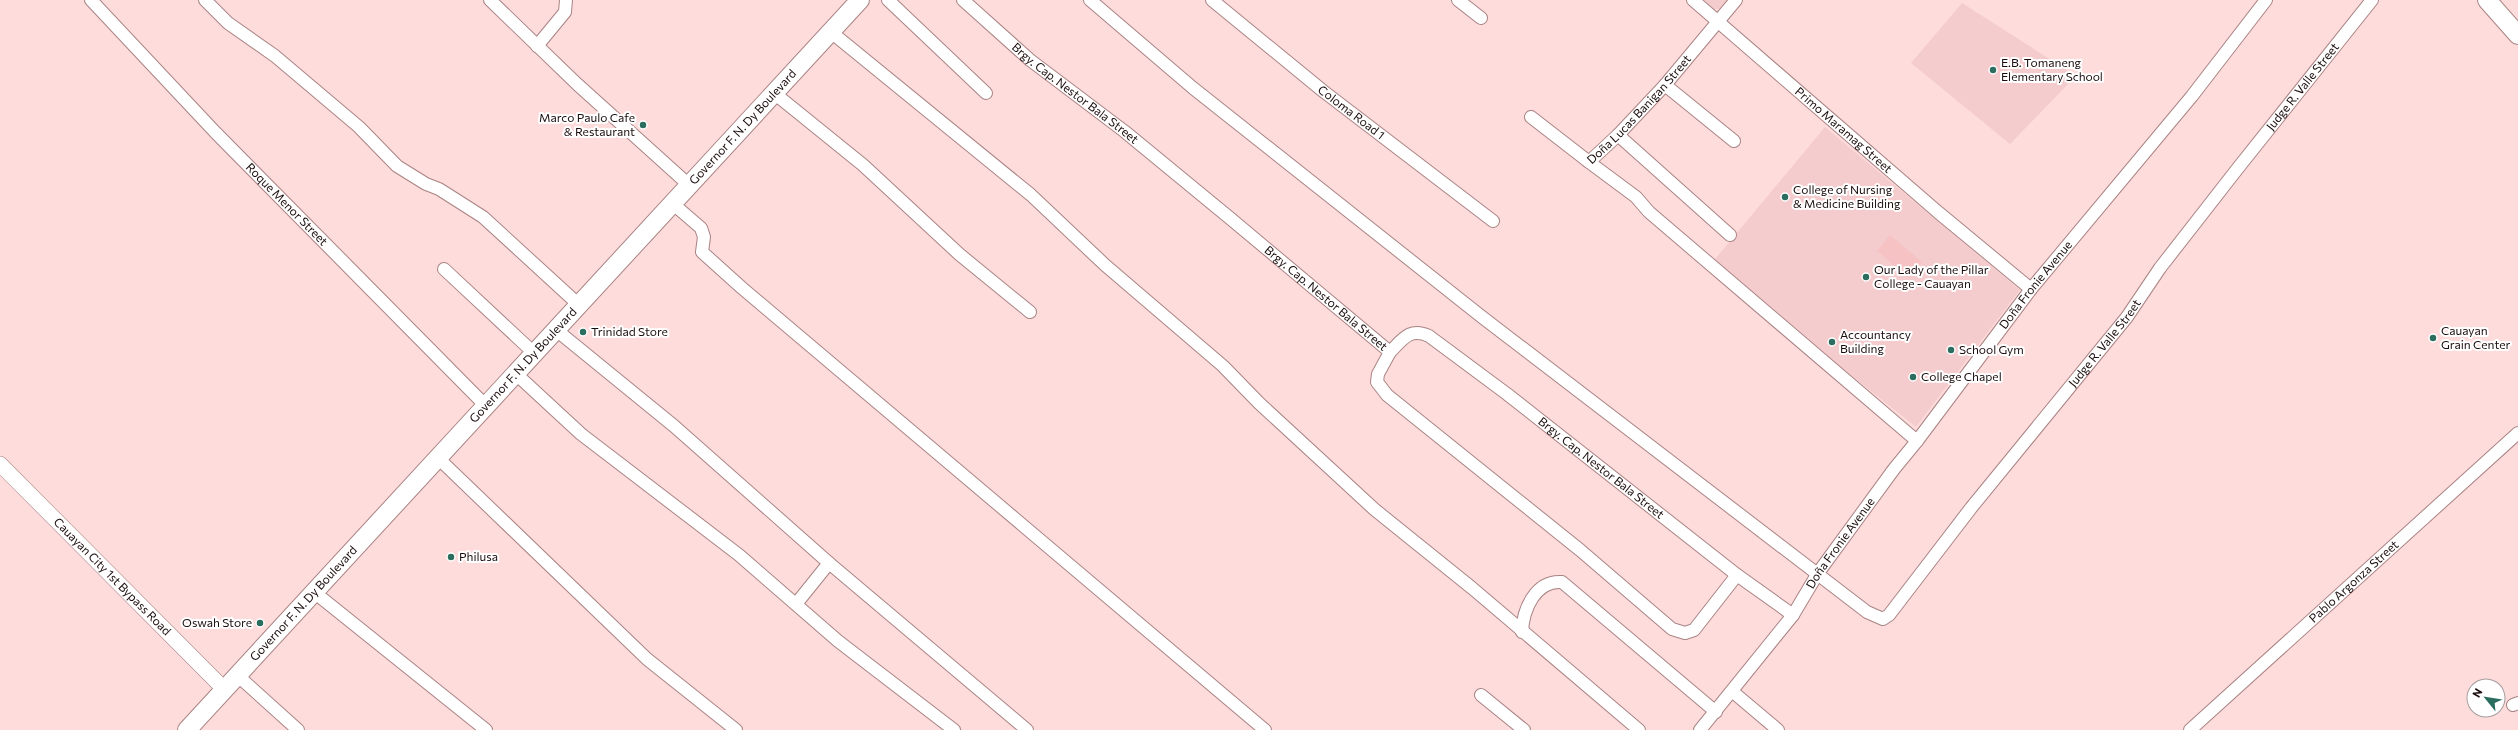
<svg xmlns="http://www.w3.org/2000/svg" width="2518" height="730" viewBox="0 0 2518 730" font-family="Commissioner,sans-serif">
  <rect width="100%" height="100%" fill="#fedcdc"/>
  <g fill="#f5cccd">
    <path d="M 1704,0 L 1729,0 L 1722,9 L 1714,9 Z"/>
    <path d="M 1962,3 L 2076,76 L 2010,144 L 1911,63 Z"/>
    <path d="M 1825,127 L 2020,290 L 1916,427 L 1711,264 Z"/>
  </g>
  <path fill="#f7c2c3" d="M 1890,235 L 1922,262 L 1909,278 L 1877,251 Z"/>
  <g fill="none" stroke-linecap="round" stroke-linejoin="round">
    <g stroke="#aa8384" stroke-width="14">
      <g id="minor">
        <path id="s1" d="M 91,0 L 215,132 L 485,405"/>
        <path d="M 205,0 L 228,23 L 275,56 L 359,127 L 397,166 L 426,184 L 439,189 L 483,217 L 578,304"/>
        <path d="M 490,0 L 577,84 L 689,185"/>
        <path d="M 888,0 L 986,93"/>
        <path id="s2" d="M 963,0 L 1030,60 L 1124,131 L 1231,219 L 1390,352 C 1403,339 1410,327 1429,336 L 1507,394 L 1737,575 L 1793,615"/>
        <path id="s3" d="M 1090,0 L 1193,88 L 1482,317 L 1867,612 L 1883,619 L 1889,615 L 1971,508 L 2127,317 L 2160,268 L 2238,168 L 2372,0"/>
        <path id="s4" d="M 1212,0 L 1323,91 L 1493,221"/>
        <path d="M 1458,0 L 1481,18"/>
        <path id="s5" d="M 1693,0 L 1939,213 L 2031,289"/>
        <path d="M 831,32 L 1031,195 L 1105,265 L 1223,366 L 1259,403 L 1374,509 L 1472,588 L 1639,730"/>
        <path d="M 537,46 L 565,12 L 566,0"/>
        <path d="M 1665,85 L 1734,141"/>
        <path d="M 774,93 L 863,165 L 959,254 L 1030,312"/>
        <path id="s6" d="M 1531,117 L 1589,162 L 1618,135 L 1665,85 L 1736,0"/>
        <path d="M 1618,135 L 1730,235"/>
        <path d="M 1589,162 L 1636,197 L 1649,212 L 1917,441"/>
        <path d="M 672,203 L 701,228 L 704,237 L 702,252 L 742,288 L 1265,730"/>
        <path d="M 444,269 L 534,353"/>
        <path d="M 555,329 L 674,426 L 829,563"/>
        <path d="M 1390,352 L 1378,374 L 1377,382 L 1387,395 L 1580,550 L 1672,629 L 1685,633 L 1694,630 L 1737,575"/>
        <path d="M 515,373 L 581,434 L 739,555 L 838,641 L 954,730"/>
        <path d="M 437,457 L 647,659 L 736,730"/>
        <path d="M 314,592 L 486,730"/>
        <path d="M 796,604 L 829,563 L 1027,730"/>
        <path d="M 1522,632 C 1523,610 1535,580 1562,582 L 1716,712"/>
        <path d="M 237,675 L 298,730"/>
        <path d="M 1733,692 L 1778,730"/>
        <path d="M 1481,695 L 1524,730"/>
        <path d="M 2513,705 L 2518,703"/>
        <path id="s7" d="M 1700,730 L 1793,615 L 1818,573 L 1894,469 L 1917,441 L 2031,289 L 2192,96 L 2266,0"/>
        <path id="s8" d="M 2190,730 L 2518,433"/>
      </g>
    </g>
    <g stroke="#aa8384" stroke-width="16">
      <g id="major">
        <path id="s9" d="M 0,464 L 224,689"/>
      </g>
    </g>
    <g stroke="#aa8384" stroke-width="20">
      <g id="highway">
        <path d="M 2487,0 L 2518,35"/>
        <path id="s10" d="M 187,730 L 860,0"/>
      </g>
    </g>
    <use href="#minor" stroke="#fff" stroke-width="12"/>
    <use href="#major" stroke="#fff" stroke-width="15"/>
    <use href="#highway" stroke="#fff" stroke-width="18"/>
  </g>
  <g fill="#2b6e60" stroke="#fff" stroke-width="1.5">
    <circle cx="1993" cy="70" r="4"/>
    <circle cx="643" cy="125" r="4"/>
    <circle cx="1785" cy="197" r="4"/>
    <circle cx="1866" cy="277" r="4"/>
    <circle cx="583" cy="332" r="4"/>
    <circle cx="2433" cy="338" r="4"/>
    <circle cx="1832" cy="342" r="4"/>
    <circle cx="1951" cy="350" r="4"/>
    <circle cx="1913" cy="377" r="4"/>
    <circle cx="451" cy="557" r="4"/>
    <circle cx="260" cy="623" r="4"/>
  </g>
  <g text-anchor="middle" stroke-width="4" stroke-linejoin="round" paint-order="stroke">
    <g font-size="12" fill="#1b0d0e" stroke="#fff" text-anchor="start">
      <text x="2001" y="67">E.B. Tomaneng<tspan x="2001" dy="14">Elementary School</tspan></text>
      <text x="635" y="122" text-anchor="end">Marco Paulo Cafe<tspan x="635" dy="14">&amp; Restaurant</tspan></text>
      <text x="1793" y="194">College of Nursing<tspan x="1793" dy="14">&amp; Medicine Building</tspan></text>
      <text x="1874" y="274">Our Lady of the Pillar<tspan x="1874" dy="14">College - Cauayan</tspan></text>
      <text x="2441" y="335">Cauayan<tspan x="2441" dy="14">Grain Center</tspan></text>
      <text x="591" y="336">Trinidad Store</text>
      <text x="1840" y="339">Accountancy<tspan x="1840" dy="14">Building</tspan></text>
      <text x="1959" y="354">School Gym</text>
      <text x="1921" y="381">College Chapel</text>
      <text x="459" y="561">Philusa</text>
      <text x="252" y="627" text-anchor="end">Oswah Store</text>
    </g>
    <g font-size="12" fill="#1b0d0e" stroke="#fff">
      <text dy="4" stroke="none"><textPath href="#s3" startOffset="1685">Judge R. Valle Street</textPath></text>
      <text dy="4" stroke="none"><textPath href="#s2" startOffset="146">Brgy. Cap. Nestor Bala Street</textPath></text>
      <text dy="4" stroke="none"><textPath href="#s6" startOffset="146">Doña Lucas Banigan Street</textPath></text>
      <text dy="4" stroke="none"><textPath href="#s4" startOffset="179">Coloma Road 1</textPath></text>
      <text dy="4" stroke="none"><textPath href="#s10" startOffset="820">Governor F. N. Dy Boulevard</textPath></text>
      <text dy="4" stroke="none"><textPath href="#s5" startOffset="199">Primo Maramag Street</textPath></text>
      <text dy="4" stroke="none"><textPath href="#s1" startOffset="283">Roque Menor Street</textPath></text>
      <text dy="4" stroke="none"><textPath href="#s7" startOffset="558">Doña Fronie Avenue</textPath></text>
      <text dy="4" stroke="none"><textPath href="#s2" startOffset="470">Brgy. Cap. Nestor Bala Street</textPath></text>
      <text dy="4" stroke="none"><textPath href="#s3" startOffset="1361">Judge R. Valle Street</textPath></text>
      <text dy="4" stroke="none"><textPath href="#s10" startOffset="496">Governor F. N. Dy Boulevard</textPath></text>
      <text dy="4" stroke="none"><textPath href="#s2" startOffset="817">Brgy. Cap. Nestor Bala Street</textPath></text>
      <text dy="4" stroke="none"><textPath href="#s7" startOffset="234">Doña Fronie Avenue</textPath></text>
      <text dy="4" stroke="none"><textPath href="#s9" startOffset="159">Cauayan City 1st Bypass Road</textPath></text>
      <text dy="4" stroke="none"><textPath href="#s8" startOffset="221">Pablo Argonza Street</textPath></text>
      <text dy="4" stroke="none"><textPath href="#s10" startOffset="172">Governor F. N. Dy Boulevard</textPath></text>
    </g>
  </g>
  <g transform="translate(2486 698) rotate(300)"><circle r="19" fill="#ffffff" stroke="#a49e9f"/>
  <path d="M0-3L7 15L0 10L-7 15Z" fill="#2b6e60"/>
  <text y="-6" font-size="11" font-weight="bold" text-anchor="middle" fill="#1b0d0e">N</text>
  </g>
</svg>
